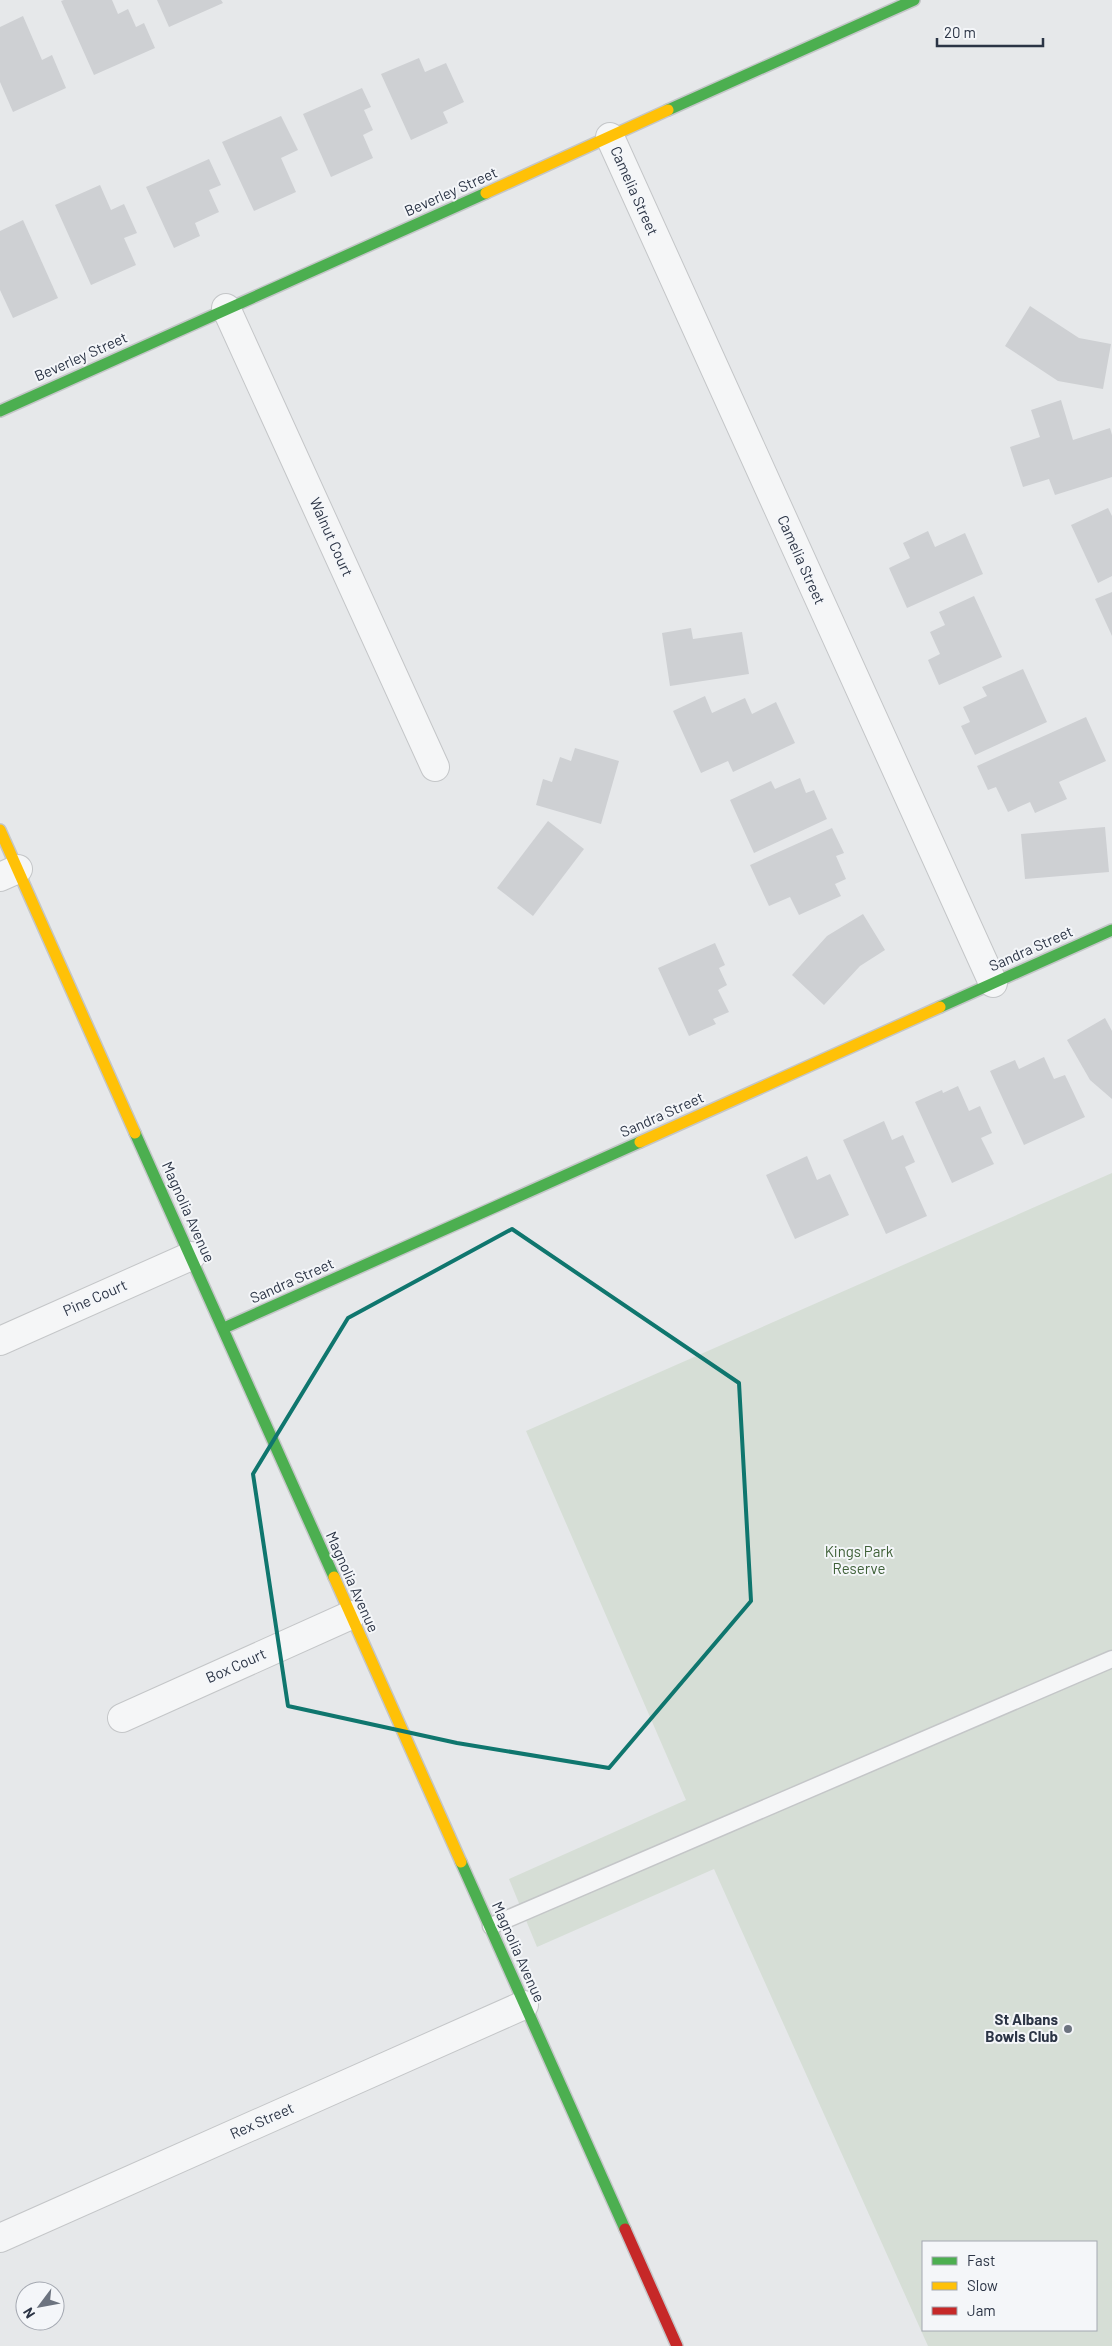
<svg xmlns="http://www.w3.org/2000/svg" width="1112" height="2346" viewBox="0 0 1112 2346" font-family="Barlow,sans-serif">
  <rect width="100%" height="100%" fill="#e6e8ea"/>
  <path fill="#d6ded6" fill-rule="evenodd" d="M 1112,1173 L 1112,2346 L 928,2346 L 714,1869 L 537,1947 L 509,1879 L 686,1800 L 526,1431 ZM 923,2242 L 1096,2242 L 1096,2330 L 923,2330 Z"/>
  <g fill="#ced0d3">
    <path d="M 64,0 L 112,0 L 118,14 L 128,9 L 136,27 L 144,23 L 155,48 L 94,75 L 61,1 Z"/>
    <path d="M 157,0 L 221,0 L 223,3 L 169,27 Z"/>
    <path d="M 23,16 L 42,60 L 52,55 L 66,88 L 13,112 L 0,82 L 0,27 Z"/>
    <path d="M 419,58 L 425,72 L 446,63 L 464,102 L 443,112 L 448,123 L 411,140 L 381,74 Z"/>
    <path d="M 362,88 L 371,107 L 364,110 L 373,130 L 363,135 L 373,158 L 331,177 L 303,114 Z"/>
    <path d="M 281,116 L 298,150 L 281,158 L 296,192 L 254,211 L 222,142 Z"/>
    <path d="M 209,159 L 221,185 L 209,190 L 219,212 L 195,223 L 200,236 L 174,248 L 146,187 Z"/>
    <path d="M 100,185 L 111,210 L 124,204 L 137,233 L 124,238 L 136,265 L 91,285 L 55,205 Z"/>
    <path d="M 23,220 L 58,298 L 13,318 L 0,290 L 0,231 Z"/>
    <path d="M 1030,306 L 1079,338 L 1111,344 L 1103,389 L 1058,381 L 1005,346 Z"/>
    <path d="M 1061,400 L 1073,440 L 1110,428 L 1112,435 L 1112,477 L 1055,495 L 1049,479 L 1023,487 L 1010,447 L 1040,437 L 1031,410 Z"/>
    <path d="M 1108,508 L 1112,516 L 1112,576 L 1098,583 L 1071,525 Z"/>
    <path d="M 928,531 L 935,547 L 965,533 L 983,574 L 907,608 L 889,568 L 910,558 L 903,543 Z"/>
    <path d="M 1112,592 L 1112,636 L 1095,599 Z"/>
    <path d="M 974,596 L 1002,657 L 939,685 L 928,660 L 940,654 L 930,632 L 945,625 L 939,612 Z"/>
    <path d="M 691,628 L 693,639 L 742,632 L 749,674 L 670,686 L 662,633 Z"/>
    <path d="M 1023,669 L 1047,722 L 975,755 L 961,726 L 970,722 L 963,707 L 987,696 L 982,687 Z"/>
    <path d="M 705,696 L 712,713 L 745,698 L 752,714 L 776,702 L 795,743 L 733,772 L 728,761 L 701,773 L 673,711 Z"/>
    <path d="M 1086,717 L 1106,761 L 1059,782 L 1067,799 L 1035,813 L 1030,802 L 1008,812 L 996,787 L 988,790 L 977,766 Z"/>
    <path d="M 575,748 L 619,761 L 601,824 L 536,805 L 543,779 L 552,782 L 560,757 L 571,761 Z"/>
    <path d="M 800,778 L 806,793 L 814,790 L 827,819 L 754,853 L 730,800 L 771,781 L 775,789 Z"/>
    <path d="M 548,821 L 584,849 L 533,916 L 497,888 Z"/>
    <path d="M 1105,827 L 1109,872 L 1025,879 L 1021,834 Z"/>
    <path d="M 832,828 L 844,853 L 836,856 L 846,879 L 835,884 L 841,896 L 799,915 L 790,897 L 769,906 L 750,865 Z"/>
    <path d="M 863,914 L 885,950 L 860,966 L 824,1005 L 792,975 L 827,936 Z"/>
    <path d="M 715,943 L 725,965 L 719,968 L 727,985 L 718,990 L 729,1012 L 713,1019 L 716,1024 L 689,1036 L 658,968 Z"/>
    <path d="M 1105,1018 L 1112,1031 L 1112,1099 L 1090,1080 L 1067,1040 Z"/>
    <path d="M 1044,1057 L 1054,1079 L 1065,1075 L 1085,1117 L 1024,1145 L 990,1071 L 1015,1060 L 1019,1069 Z"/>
    <path d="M 958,1086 L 969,1111 L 980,1106 L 992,1133 L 981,1138 L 994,1164 L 952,1183 L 915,1102 L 942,1090 L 943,1093 Z"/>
    <path d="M 884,1121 L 892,1140 L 903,1135 L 915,1162 L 905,1167 L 927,1216 L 886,1234 L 843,1140 Z"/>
    <path d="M 807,1156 L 817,1180 L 830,1174 L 849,1215 L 795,1239 L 766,1175 Z"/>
  </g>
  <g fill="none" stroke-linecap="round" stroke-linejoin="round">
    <g stroke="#c4c6c8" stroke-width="19">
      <path id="lane" d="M 491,1926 L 1112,1659"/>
    </g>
    <g stroke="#c4c6c8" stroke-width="30">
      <g id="street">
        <path d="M 610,137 L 993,983"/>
        <path d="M 226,308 L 435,767"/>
        <path d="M 0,877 L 18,869"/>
        <path d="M 0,1341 L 191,1256"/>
        <path d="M 122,1718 L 351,1615"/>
        <path d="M 0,2238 L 524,2005"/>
      </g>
    </g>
    <g stroke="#c4c6c8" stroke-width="14">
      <g id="fast">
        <path d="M 668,110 L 914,0"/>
        <path d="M 0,411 L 486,193"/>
        <path d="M 940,1007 L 1112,930"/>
        <path d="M 135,1133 L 334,1577"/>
        <path d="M 224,1328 L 640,1142"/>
        <path d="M 461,1862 L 625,2229"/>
      </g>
    </g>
    <g stroke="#c4c6c8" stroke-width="14">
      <g id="slow">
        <path d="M 486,193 L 668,110"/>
        <path d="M 0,830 L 135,1133"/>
        <path d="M 640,1142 L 940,1007"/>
        <path d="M 334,1577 L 461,1862"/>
      </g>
    </g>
    <g stroke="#c4c6c8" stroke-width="14">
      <path id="jam" d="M 625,2229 L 677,2346"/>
    </g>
    <use href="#lane" stroke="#f5f6f7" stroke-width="16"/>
    <use href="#street" stroke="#f5f6f7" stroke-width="28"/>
    <use href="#fast" stroke="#4caf50" stroke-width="11"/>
    <use href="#slow" stroke="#ffc107" stroke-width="11"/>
    <use href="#jam" stroke="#c62828" stroke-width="11"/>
  </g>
  <path fill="none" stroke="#0f766e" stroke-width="4" stroke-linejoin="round" d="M 512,1229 L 739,1383 L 751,1601 L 609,1768 L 457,1743 L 288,1706 L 253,1474 L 348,1318 Z"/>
  <circle fill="#6c737f" stroke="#f4f6f9" stroke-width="2" cx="1068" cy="2029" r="5"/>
  <g text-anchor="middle" stroke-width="4" stroke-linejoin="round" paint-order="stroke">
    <g font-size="15" fill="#2b3445" stroke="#f4f6f9">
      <text transform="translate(634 191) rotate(66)" y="5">Camelia Street</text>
      <text transform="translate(451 192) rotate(-24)" y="5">Beverley Street</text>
      <text transform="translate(81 357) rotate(-24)" y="5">Beverley Street</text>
      <text transform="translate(331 537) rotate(66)" y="5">Walnut Court</text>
      <text transform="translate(801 560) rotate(66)" y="5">Camelia Street</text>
      <text transform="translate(1031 949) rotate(-24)" y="5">Sandra Street</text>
      <text transform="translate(662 1115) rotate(-24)" y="5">Sandra Street</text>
      <text transform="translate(188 1212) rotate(66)" y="5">Magnolia Avenue</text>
      <text transform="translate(292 1281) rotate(-24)" y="5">Sandra Street</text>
      <text transform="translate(95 1298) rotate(-24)" y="5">Pine Court</text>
      <text transform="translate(352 1582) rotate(66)" y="5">Magnolia Avenue</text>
      <text transform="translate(236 1666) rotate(-24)" y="5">Box Court</text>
      <text transform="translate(518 1952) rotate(66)" y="5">Magnolia Avenue</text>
      <text transform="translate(262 2121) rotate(-24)" y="5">Rex Street</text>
    </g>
    <g font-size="15" fill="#3f6138" stroke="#f4f6f9">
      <text x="859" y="1557">Kings Park<tspan x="859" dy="17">Reserve</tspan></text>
    </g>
    <g font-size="15" font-weight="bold" fill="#2b3445" stroke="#f4f6f9" text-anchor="end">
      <text x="1058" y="2025">St Albans<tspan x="1058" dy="17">Bowls Club</tspan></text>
    </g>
  </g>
  <rect x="922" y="2241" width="175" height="90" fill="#f4f6f9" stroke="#a4a8b1"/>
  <rect x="932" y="2257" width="25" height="8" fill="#4caf50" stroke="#a4a8b1"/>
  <text x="967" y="2266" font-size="15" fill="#2b3445">Fast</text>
  <rect x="932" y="2282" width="25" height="8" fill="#ffc107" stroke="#a4a8b1"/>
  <text x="967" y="2291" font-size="15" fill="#2b3445">Slow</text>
  <rect x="932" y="2307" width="25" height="8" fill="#c62828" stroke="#a4a8b1"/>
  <text x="967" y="2316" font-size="15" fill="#2b3445">Jam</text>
  <g transform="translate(40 2306) rotate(238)"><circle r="24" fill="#f4f6f9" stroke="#a4a8b1"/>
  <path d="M0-4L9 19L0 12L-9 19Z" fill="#6c737f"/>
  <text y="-8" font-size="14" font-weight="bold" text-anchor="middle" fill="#2b3445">N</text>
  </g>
  <path d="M937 38v8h106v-8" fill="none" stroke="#2b3445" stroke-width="2.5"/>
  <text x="944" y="38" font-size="15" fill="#2b3445" stroke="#f4f6f9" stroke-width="4" paint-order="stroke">20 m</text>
</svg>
